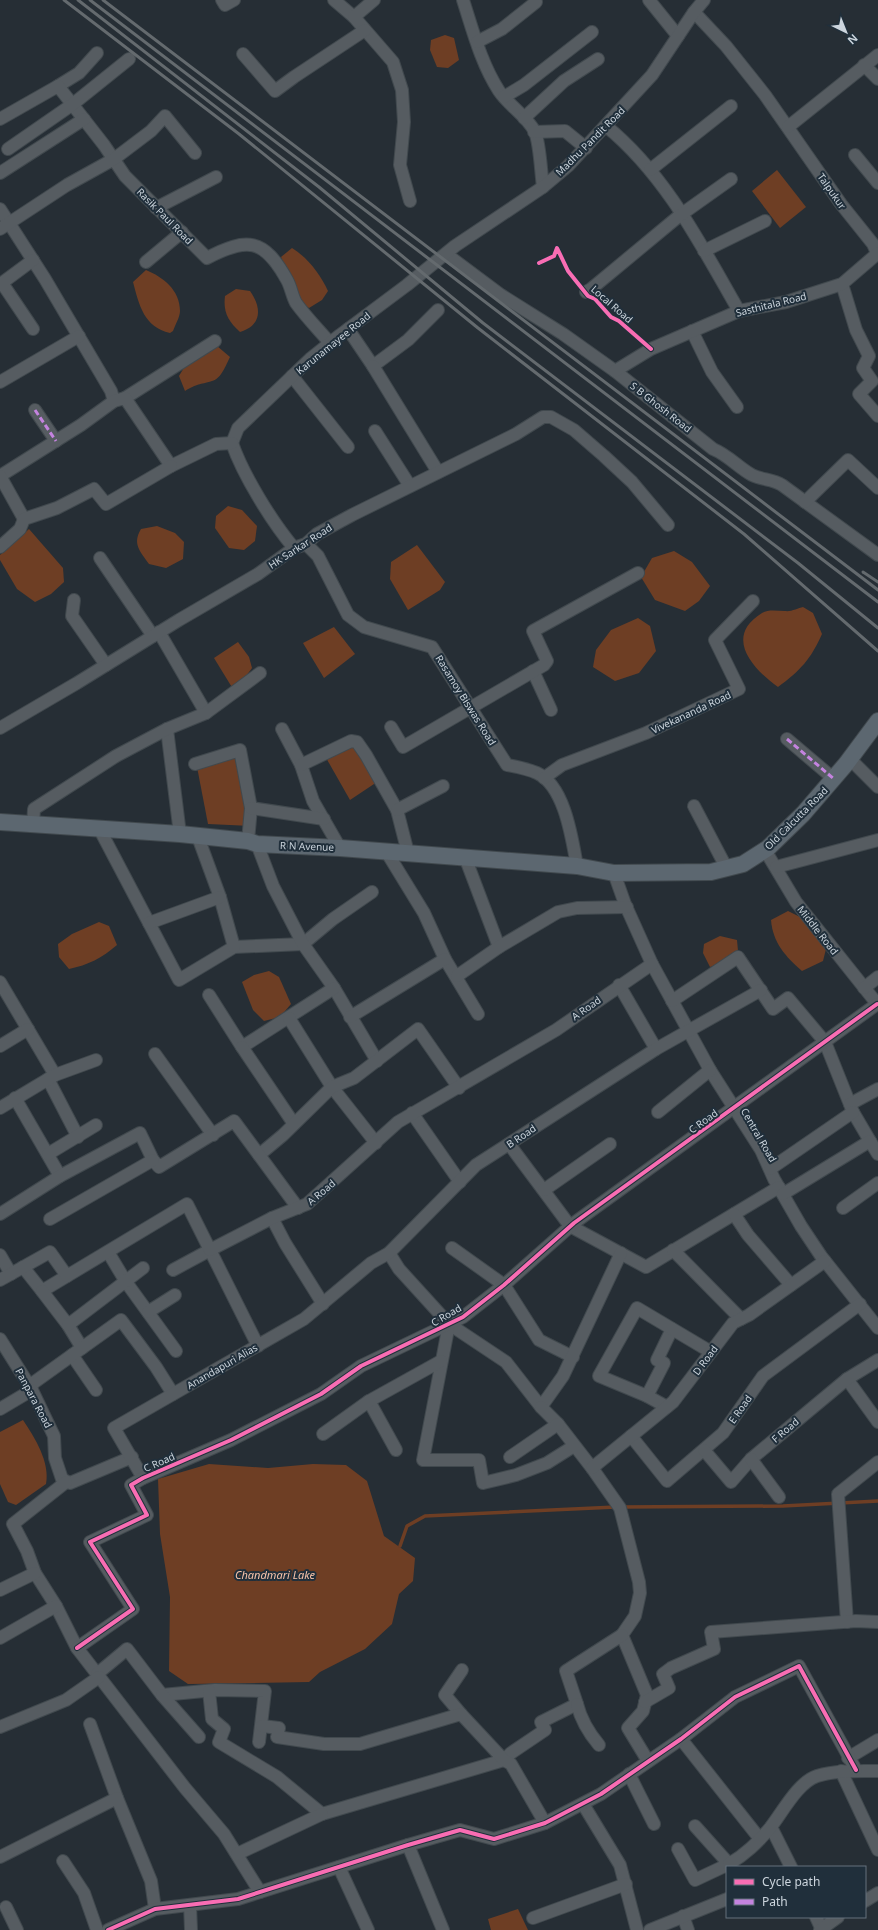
<svg xmlns="http://www.w3.org/2000/svg" width="878" height="1930" viewBox="0 0 878 1930" font-family="'Noto Sans',sans-serif">
  <rect width="100%" height="100%" fill="#262e35"/>
  <g fill="#6e3e24">
    <path d="M 445,35 L 454,38 L 459,60 L 448,68 L 437,67 L 430,50 L 431,40 Z"/>
    <path d="M 777,170 L 806,207 L 780,228 L 752,191 Z"/>
    <path d="M 292,248 C 308,258 320,274 328,291 L 322,300 L 309,308 L 300,302 L 281,257 Z"/>
    <path d="M 146,270 C 163,277 180,290 180,311 C 180,317 175,325 173,331 L 170,333 C 144,327 139,305 133,282 Z"/>
    <path d="M 236,289 L 250,291 C 262,308 262,325 240,332 C 228,321 223,312 225,296 Z"/>
    <path d="M 217,346 L 230,357 C 226,365 221,379 212,381 C 199,385 198,383 185,391 L 179,376 L 188,361 Z"/>
    <path d="M 228,506 L 242,510 L 257,526 L 255,541 L 244,550 L 229,548 L 215,528 L 216,516 Z"/>
    <path d="M 157,526 L 175,533 L 184,542 L 183,559 L 166,568 L 149,564 C 140,551 132,544 141,529 Z"/>
    <path d="M 29,529 L 63,568 L 64,582 L 51,594 L 35,602 L 17,589 L 0,560 L 0,555 Z"/>
    <path d="M 417,545 L 445,582 L 440,590 L 408,610 L 390,579 L 391,562 Z"/>
    <path d="M 674,551 L 692,562 L 710,586 L 699,601 L 685,611 L 655,600 L 641,577 L 652,558 Z"/>
    <path d="M 803,607 L 813,613 L 822,634 C 811,659 800,671 778,687 C 753,669 723,637 762,613 C 769,609 777,611 785,611 C 791,612 798,608 803,607 Z"/>
    <path d="M 638,618 L 650,626 L 656,651 L 639,673 L 615,681 L 593,667 L 596,650 L 611,630 Z"/>
    <path d="M 334,627 L 355,654 L 324,678 L 303,643 Z"/>
    <path d="M 238,642 L 249,657 L 252,668 L 244,679 L 233,689 L 214,658 Z"/>
    <path d="M 352,742 L 377,782 L 350,800 L 325,756 Z"/>
    <path d="M 235,751 L 251,826 L 208,824 L 197,767 Z"/>
    <path d="M 788,911 L 802,918 L 826,949 L 823,961 L 802,971 C 785,956 773,943 771,920 Z"/>
    <path d="M 99,922 L 109,926 L 117,945 C 102,958 88,965 69,969 L 59,957 L 58,944 L 72,934 Z"/>
    <path d="M 720,936 L 737,940 L 738,951 L 719,964 L 710,967 L 703,953 L 704,944 Z"/>
    <path d="M 269,971 L 279,977 L 291,1004 L 280,1017 L 264,1021 L 253,1010 L 242,982 L 254,975 Z"/>
    <path d="M 23,1420 C 35,1438 50,1462 46,1484 L 16,1505 L 8,1502 L 0,1484 L 0,1432 Z"/>
    <path d="M 209,1464 L 268,1468 L 313,1464 L 346,1465 L 367,1481 L 384,1536 L 415,1558 L 413,1581 L 399,1594 L 392,1624 L 365,1649 L 320,1672 L 309,1682 L 188,1684 L 169,1671 L 170,1597 L 160,1534 L 158,1479 Z"/>
    <path d="M 518,1909 L 528,1930 L 491,1930 L 488,1919 Z"/>
  </g>
  <g fill="none" stroke-linecap="round" stroke-linejoin="round">
    <g stroke="#6e3e24" stroke-width="3.5">
      <path d="M 622,1507 L 783,1506 L 878,1501"/>
      <path d="M 400,1546 L 407,1526 L 425,1516 L 616,1507"/>
    </g>
    <g stroke="#41494e" stroke-width="14">
      <g id="minor">
        <path d="M 222,0 L 225,5 L 234,0"/>
        <path d="M 334,0 L 354,17"/>
        <path d="M 374,0 L 354,17 L 393,62 L 402,90 L 404,122 L 400,165 L 410,201"/>
        <path d="M 463,0 C 473,31 481,63 499,91 C 509,106 527,116 535,132 C 540,144 541,173 543,187"/>
        <path d="M 649,0 L 678,36"/>
        <path d="M 694,12 L 726,46 L 765,95 L 841,204 L 873,244 L 877,253"/>
        <path d="M 477,42 L 502,29 L 536,2"/>
        <path d="M 243,54 L 275,91 L 294,77 L 365,30"/>
        <path d="M 864,65 L 878,79"/>
        <path d="M 58,86 L 79,73 L 97,53"/>
        <path d="M 504,97 L 524,85 L 592,32"/>
        <path d="M 524,118 L 564,81 L 598,59"/>
        <path d="M 0,119 L 58,86 L 104,145 L 125,176 L 207,258 C 247,237 264,238 287,280 C 291,287 292,296 296,303 C 306,317 319,330 330,343"/>
        <path d="M 606,126 C 666,175 701,245 739,311"/>
        <path d="M 788,127 L 878,55"/>
        <path d="M 534,132 L 565,131 L 586,148"/>
        <path d="M 8,149 L 73,104 L 129,59"/>
        <path d="M 855,155 L 878,183"/>
        <path d="M 650,170 L 731,106"/>
        <path d="M 0,173 L 84,119"/>
        <path d="M 156,208 L 216,177"/>
        <path d="M 0,209 L 45,279 L 111,391 L 114,401"/>
        <path d="M 0,229 L 67,185 L 114,159 L 151,131 L 165,116 L 195,153"/>
        <path d="M 704,251 L 765,221"/>
        <path d="M 446,254 L 501,295 L 563,334 L 615,371 L 713,449 C 728,455 739,468 752,475 C 762,480 773,479 782,485 L 878,555"/>
        <path d="M 33,260 L 2,283 L 33,329"/>
        <path d="M 146,262 L 182,232"/>
        <path d="M 842,284 L 856,330 L 869,356 L 863,368 L 872,381 L 859,394 L 878,416"/>
        <path d="M 586,292 L 591,289 L 679,216 L 731,179"/>
        <path d="M 348,329 L 373,366 L 408,340 L 438,310"/>
        <path d="M 692,331 L 712,372 L 737,407"/>
        <path d="M 373,366 L 438,472"/>
        <path d="M 615,371 L 651,349 L 739,311 L 786,302 L 842,284 L 878,253"/>
        <path d="M 292,376 L 348,447"/>
        <path d="M 0,382 L 79,336"/>
        <path d="M 125,398 L 215,341"/>
        <path d="M 35,410 L 56,441"/>
        <path d="M 375,431 L 410,486"/>
        <path d="M 232,443 L 238,428 L 310,359 L 340,335 L 407,285 L 455,246 L 543,187 L 568,166 L 652,75 L 694,12 L 704,0"/>
        <path d="M 232,443 C 243,475 272,522 294,548"/>
        <path d="M 0,476 L 81,425 L 114,401 L 125,398 L 171,466 L 216,444 L 232,443"/>
        <path d="M 0,476 L 24,519"/>
        <path d="M 805,502 L 848,460 L 878,488"/>
        <path d="M 306,544 L 318,556 L 348,615 L 364,627 L 432,647 L 507,765 C 517,767 528,769 537,773 C 565,786 572,839 577,866"/>
        <path d="M 0,547 L 20,529 L 24,519 L 57,508 L 94,489 L 106,504 L 171,466"/>
        <path d="M 100,558 L 153,636"/>
        <path d="M 74,600 L 72,616 L 106,665"/>
        <path d="M 159,632 L 206,713"/>
        <path d="M 533,671 L 551,710"/>
        <path d="M 391,727 L 403,747 L 544,665 L 547,661 L 533,631 L 638,573"/>
        <path d="M 0,728 L 77,683 L 179,620 L 258,574 L 294,548 L 306,544 L 317,534 L 352,515 L 516,434 L 543,417 L 551,417 L 574,430 L 604,456 L 632,482 L 668,525"/>
        <path d="M 167,729 L 180,834"/>
        <path d="M 282,729 L 301,765 L 313,801 L 340,848"/>
        <path d="M 787,739 L 834,779"/>
        <path d="M 850,759 L 878,787"/>
        <path d="M 195,764 L 240,750 L 251,808 L 248,841"/>
        <path d="M 301,765 L 351,741 L 357,742 L 366,755 L 397,810 L 408,853"/>
        <path d="M 544,778 L 562,765 L 646,733 L 739,689 L 715,640 L 753,601"/>
        <path d="M 694,806 L 726,867"/>
        <path d="M 251,808 L 324,819"/>
        <path d="M 397,810 L 443,786"/>
        <path d="M 33,825 L 34,809 L 116,756 L 167,729 L 206,713 L 260,673"/>
        <path d="M 100,830 L 179,980 L 234,947 L 303,944 L 333,919 L 372,892"/>
        <path d="M 198,837 L 220,897 L 234,947"/>
        <path d="M 257,844 L 273,886 L 303,944 L 334,988 L 377,1061"/>
        <path d="M 765,850 L 796,902 L 878,1005"/>
        <path d="M 386,851 L 424,913 L 445,959 L 478,1014"/>
        <path d="M 465,857 L 499,947"/>
        <path d="M 776,867 L 878,840"/>
        <path d="M 614,873 L 625,904 L 652,964 L 710,1070 L 761,1150 L 774,1179 L 801,1226 L 821,1256 L 878,1328"/>
        <path d="M 149,923 L 220,897"/>
        <path d="M 457,976 L 499,947 L 558,912 L 577,908 L 627,907"/>
        <path d="M 0,982 L 55,1075"/>
        <path d="M 619,985 L 656,1049"/>
        <path d="M 864,988 L 878,977"/>
        <path d="M 209,995 L 242,1047 L 334,988"/>
        <path d="M 672,1001 L 738,957 L 773,1009 L 788,998 L 825,1042 L 853,1112 L 870,1141"/>
        <path d="M 350,1017 L 445,959"/>
        <path d="M 289,1018 L 332,1087 L 376,1143"/>
        <path d="M 0,1046 L 28,1029"/>
        <path d="M 242,1047 L 294,1124"/>
        <path d="M 155,1054 L 213,1135"/>
        <path d="M 48,1079 L 78,1137"/>
        <path d="M 15,1098 L 60,1176"/>
        <path d="M 850,1104 L 878,1089"/>
        <path d="M 0,1108 L 55,1075 L 96,1060"/>
        <path d="M 658,1112 L 710,1070"/>
        <path d="M 412,1113 L 460,1182"/>
        <path d="M 509,1144 L 570,1226 L 646,1267 L 779,1187"/>
        <path d="M 48,1154 L 96,1125"/>
        <path d="M 259,1155 L 283,1135 L 332,1087 L 354,1078 L 418,1029 L 459,1088"/>
        <path d="M 770,1169 L 853,1112"/>
        <path d="M 544,1190 L 610,1144"/>
        <path d="M 783,1194 L 870,1141 L 878,1154"/>
        <path d="M 843,1208 L 878,1183"/>
        <path d="M 0,1214 L 60,1176 L 140,1133 L 153,1160 L 159,1167 L 234,1121 L 298,1208"/>
        <path d="M 734,1214 L 748,1235 L 791,1285"/>
        <path d="M 272,1218 L 285,1243 L 323,1304"/>
        <path d="M 50,1219 L 153,1160"/>
        <path d="M 452,1248 L 504,1285 L 539,1340 L 573,1357"/>
        <path d="M 673,1250 L 741,1319"/>
        <path d="M 108,1252 L 126,1282 L 176,1351"/>
        <path d="M 389,1253 L 399,1269 L 449,1324 L 506,1362 L 541,1407 L 563,1376 L 621,1253"/>
        <path d="M 0,1255 L 11,1274"/>
        <path d="M 23,1267 L 42,1291 L 67,1276"/>
        <path d="M 173,1270 L 210,1250 L 258,1346"/>
        <path d="M 0,1280 L 50,1252 L 67,1276 L 187,1204 L 210,1250 L 272,1218 L 307,1204 L 398,1122 L 556,1030 L 652,964"/>
        <path d="M 42,1291 L 68,1325 L 82,1348"/>
        <path d="M 148,1312 L 175,1295"/>
        <path d="M 449,1324 L 423,1460 L 479,1460 L 483,1483 L 516,1475 L 547,1463 L 574,1446"/>
        <path d="M 68,1325 L 143,1268"/>
        <path d="M 0,1339 L 32,1390 L 54,1436 L 55,1458 L 62,1479 L 70,1483 L 132,1457"/>
        <path d="M 72,1355 L 96,1390"/>
        <path d="M 847,1379 L 878,1422"/>
        <path d="M 29,1386 L 121,1320 L 156,1367 L 173,1394"/>
        <path d="M 647,1396 L 664,1363 L 657,1360 L 672,1329"/>
        <path d="M 369,1401 L 396,1450"/>
        <path d="M 541,1407 L 558,1424 L 592,1468 L 620,1508 L 639,1582 L 640,1593 L 635,1616 L 622,1635 L 647,1695 L 643,1711 L 628,1728 L 648,1761"/>
        <path d="M 667,1407 L 647,1396 L 599,1376 L 637,1308 L 711,1352"/>
        <path d="M 0,1409 L 32,1390"/>
        <path d="M 323,1434 L 369,1401 L 441,1361"/>
        <path d="M 631,1436 L 667,1481 L 723,1433 L 763,1376 L 860,1304"/>
        <path d="M 704,1450 L 731,1482 L 751,1459 L 847,1379 L 878,1360"/>
        <path d="M 510,1457 L 558,1424"/>
        <path d="M 751,1459 L 779,1497"/>
        <path d="M 592,1468 L 673,1402 L 733,1323 L 749,1315 L 825,1261"/>
        <path d="M 143,1478 L 114,1428 L 304,1319 L 371,1263 L 389,1253 L 476,1165 L 656,1049 L 761,990"/>
        <path d="M 66,1482 L 13,1524 L 27,1551 L 35,1573 L 56,1606 L 77,1648 L 185,1788 L 224,1834 L 260,1892"/>
        <path d="M 0,1590 L 35,1573"/>
        <path d="M 847,1622 L 838,1494 L 878,1462"/>
        <path d="M 0,1638 L 56,1606"/>
        <path d="M 77,1648 L 133,1609 L 90,1542 L 147,1515 L 131,1485 L 143,1478 L 231,1440 L 321,1394 L 361,1366 L 463,1317 L 504,1285 L 574,1223 L 877,1004"/>
        <path d="M 97,1674 L 127,1649 L 162,1695 L 215,1690 L 265,1691 L 259,1742"/>
        <path d="M 209,1691 L 212,1719 L 224,1729 L 219,1742 L 277,1777 L 322,1814 L 504,1760 L 511,1753 L 545,1730 L 541,1722 L 577,1704 L 566,1671 L 622,1635"/>
        <path d="M 162,1695 L 199,1737"/>
        <path d="M 645,1702 L 669,1688 L 663,1674 L 671,1668 L 714,1649 L 711,1632 L 856,1621 L 878,1622"/>
        <path d="M 577,1704 C 581,1720 588,1732 599,1745"/>
        <path d="M 461,1714 L 445,1695 L 462,1670"/>
        <path d="M 90,1724 L 117,1798"/>
        <path d="M 262,1726 L 279,1728 L 277,1737 L 324,1744 L 360,1744 L 461,1714 L 504,1760 L 511,1764 L 545,1823"/>
        <path d="M 0,1727 L 66,1700 L 99,1677"/>
        <path d="M 681,1739 L 760,1839"/>
        <path d="M 848,1758 L 878,1740"/>
        <path d="M 841,1771 L 878,1850"/>
        <path d="M 629,1774 L 654,1824"/>
        <path d="M 583,1804 L 620,1865 L 637,1930"/>
        <path d="M 771,1827 L 791,1867"/>
        <path d="M 408,1845 L 443,1930"/>
        <path d="M 678,1849 L 695,1880 L 729,1864 L 695,1826"/>
        <path d="M 237,1854 L 322,1814"/>
        <path d="M 0,1857 L 117,1798 L 151,1881 L 155,1909"/>
        <path d="M 63,1861 L 84,1893 L 97,1930"/>
        <path d="M 339,1867 L 368,1930"/>
        <path d="M 729,1867 L 729,1864 C 746,1854 757,1843 770,1828 C 782,1813 798,1782 817,1776 C 837,1770 857,1771 878,1771"/>
        <path d="M 865,1901 L 878,1893"/>
        <path d="M 190,1905 L 191,1930"/>
        <path d="M 6,1907 L 17,1930"/>
        <path d="M 683,1916 L 688,1930"/>
        <path d="M 816,1917 L 822,1930"/>
        <path d="M 533,1918 L 626,1884"/>
        <path d="M 108,1930 L 155,1909 L 238,1899 L 408,1845 L 460,1830 L 494,1839 L 545,1823 L 601,1794 L 681,1739 L 735,1697 L 799,1666 L 856,1770"/>
        <path d="M 650,1930 L 727,1899"/>
        <path d="M 820,1930 L 838,1917"/>
      </g>
    </g>
    <g stroke="#41494e" stroke-width="18">
      <path id="major" d="M 0,822 L 180,834 L 248,841 L 257,844 L 340,848 L 577,866 L 614,873 L 711,872 L 743,864 L 768,848 L 803,814 L 846,764 L 878,721"/>
    </g>
    <use href="#minor" stroke="#565c61" stroke-width="12"/>
    <use href="#major" stroke="#5c6770" stroke-width="16"/>
    <g stroke="#646a6e" stroke-width="3">
      <path d="M 64,0 L 239,134 L 478,328 L 744,534 L 878,651"/>
      <path d="M 78,0 L 319,187 L 483,323 L 798,563 L 878,628"/>
      <path d="M 90,0 L 878,602"/>
      <path d="M 103,0 L 878,590"/>
      <path d="M 863,572 L 878,582"/>
    </g>
    <g stroke="#c483df" stroke-width="3" stroke-dasharray="6 3" stroke-linecap="butt">
      <path d="M 35,410 L 56,441"/>
      <path d="M 787,739 L 834,779"/>
    </g>
    <g stroke="#202f3b" stroke-width="6">
      <g id="cycleway">
        <path d="M 539,263 L 554,256 L 557,248 L 568,271 L 588,296 L 595,299 L 611,317 L 619,321 L 651,349"/>
        <path d="M 77,1648 L 133,1609 L 90,1542 L 147,1515 L 131,1485 L 143,1478 L 231,1440 L 321,1394 L 361,1366 L 463,1317 L 504,1285 L 574,1223 L 877,1004"/>
        <path d="M 108,1930 L 155,1909 L 238,1899 L 408,1845 L 460,1830 L 494,1839 L 545,1823 L 601,1794 L 681,1739 L 735,1697 L 799,1666 L 856,1770"/>
      </g>
    </g>
    <use href="#cycleway" stroke="#f96db3" stroke-width="4"/>
  </g>
  <g text-anchor="middle" stroke-width="4" stroke-linejoin="round" paint-order="stroke">
    <g font-size="10" fill="#ccd5dd" stroke="#202f3b">
      <text transform="translate(590 141) rotate(-45)" y="4">Madhu Pandit Road</text>
      <text transform="translate(832 191) rotate(55)" y="4">Talpukur</text>
      <text transform="translate(165 216) rotate(45)" y="4">Rasik Paul Road</text>
      <text transform="translate(612 304) rotate(41)" y="4">Local Road</text>
      <text transform="translate(771 304) rotate(-14)" y="4">Sasthitala Road</text>
      <text transform="translate(333 343) rotate(-39)" y="4">Karunamayee Road</text>
      <text transform="translate(661 407) rotate(38)" y="4">S B Ghosh Road</text>
      <text transform="translate(300 546) rotate(-33)" y="4">HK Sarkar Road</text>
      <text transform="translate(466 700) rotate(58)" y="4">Rasamoy Biswas Road</text>
      <text transform="translate(691 712) rotate(-25)" y="4">Vivekananda Road</text>
      <text transform="translate(796 818) rotate(-45)" y="4">Old Calcutta Road</text>
      <text transform="translate(307 846) rotate(2)" y="4">R N Avenue</text>
      <text transform="translate(818 930) rotate(52)" y="4">Middle Road</text>
      <text transform="translate(586 1008) rotate(-35)" y="4">A Road</text>
      <text transform="translate(703 1121) rotate(-36)" y="4">C Road</text>
      <text transform="translate(759 1135) rotate(60)" y="4">Central Road</text>
      <text transform="translate(521 1136) rotate(-34)" y="4">B Road</text>
      <text transform="translate(321 1192) rotate(-40)" y="4">A Road</text>
      <text transform="translate(446 1315) rotate(-30)" y="4">C Road</text>
      <text transform="translate(705 1360) rotate(-53)" y="4">D Road</text>
      <text transform="translate(222 1366) rotate(-30)" y="4">Anandapuri Alias</text>
      <text transform="translate(34 1398) rotate(62)" y="4">Panpara Road</text>
      <text transform="translate(740 1409) rotate(-55)" y="4">E Road</text>
      <text transform="translate(785 1430) rotate(-40)" y="4">F Road</text>
      <text transform="translate(159 1462) rotate(-24)" y="4">C Road</text>
    </g>
    <g font-size="11" font-style="italic" fill="#f8c4aa" stroke="#202f3b">
      <text x="275" y="1579">Chandmari Lake</text>
    </g>
  </g>
  <rect x="726" y="1866" width="140" height="52" fill="#202f3b" stroke="#65717c"/>
  <rect x="734" y="1879" width="20" height="6" fill="#f96db3" stroke="#65717c"/>
  <text x="762" y="1886" font-size="12" fill="#ccd5dd">Cycle path</text>
  <rect x="734" y="1899" width="20" height="6" fill="#c483df" stroke="#65717c"/>
  <text x="762" y="1906" font-size="12" fill="#ccd5dd">Path</text>
  <g transform="translate(846 32) rotate(137)" stroke="#202f3b" stroke-width="3" paint-order="stroke">
  <path d="M0-3L7 15L0 10L-7 15Z" fill="#ccd5dd"/>
  <text y="-6" font-size="11" font-weight="bold" text-anchor="middle" fill="#ccd5dd">N</text>
  </g>
</svg>
